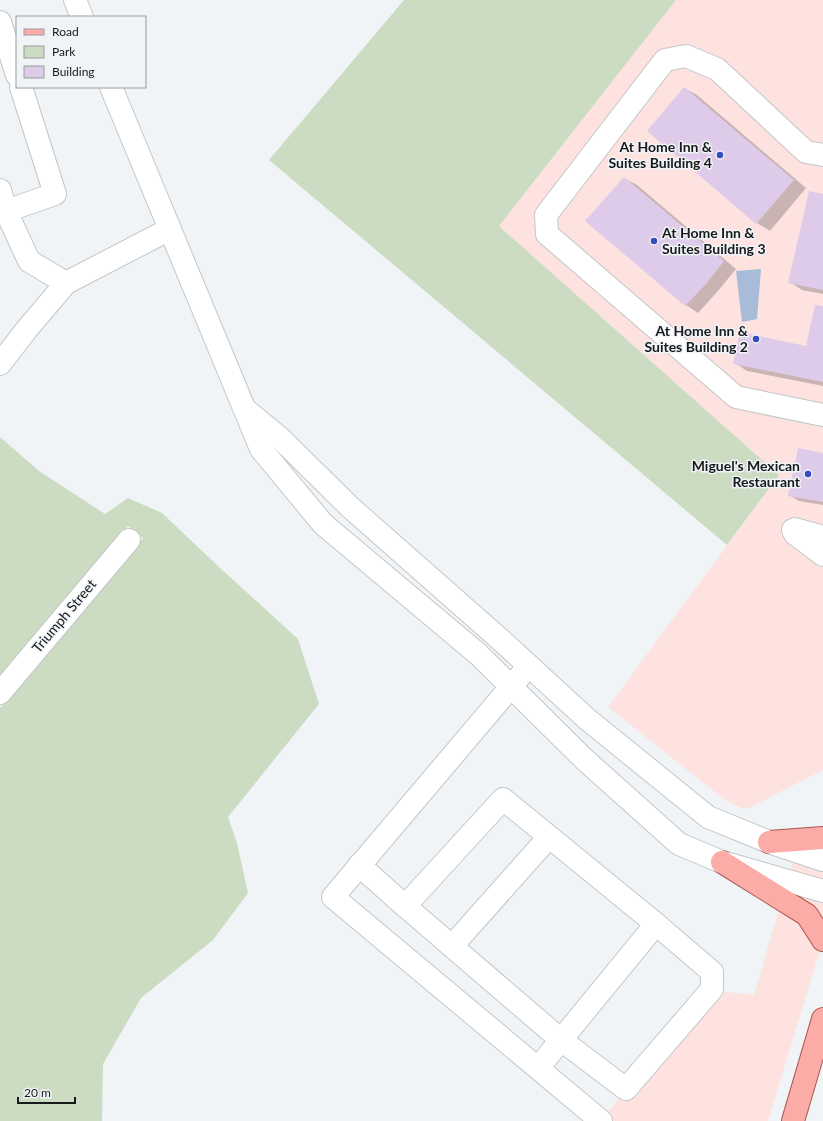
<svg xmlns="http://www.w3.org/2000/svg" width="823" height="1121" viewBox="0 0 823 1121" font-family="Lato,sans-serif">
  <rect width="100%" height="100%" fill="#f0f4f7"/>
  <g fill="#fde2e0">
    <path d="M 676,0 L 823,0 L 823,770 L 747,809 L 741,808 L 725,800 L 608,707 L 779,475 L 499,226 Z"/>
    <path d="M 798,844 L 823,848 L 823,940 L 768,1121 L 602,1121 L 700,989 L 754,995 Z"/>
  </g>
  <g fill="#ccdcc2">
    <path d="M 404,0 L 676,0 L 499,226 L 779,475 L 727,545 L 269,160 Z"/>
    <path d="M 0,437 L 39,471 L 105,514 L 128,498 L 162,513 L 218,566 L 298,639 L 319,704 L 228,817 L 237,843 L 248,893 L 213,940 L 141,998 L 103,1064 L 102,1121 L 0,1121 L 0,708 L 143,538 L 128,526 L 0,678 Z"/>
  </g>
  <path fill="#a8bbd8" d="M 761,269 L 757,319 L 742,322 L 736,271 Z"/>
  <g fill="#0003">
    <path d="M 684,88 L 697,95 L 806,188 L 770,231 L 757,223 L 649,130 Z"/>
    <path d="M 624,178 L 637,185 L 736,269 L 718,291 L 698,313 L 686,305 L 587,221 Z"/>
    <path d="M 823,195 L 823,294 L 802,290 L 790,282 Z"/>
    <path d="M 823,307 L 823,386 L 747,371 L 735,363 L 807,347 Z"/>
    <path d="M 823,454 L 823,505 L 799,501 L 789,495 Z"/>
  </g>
  <g fill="#decbea">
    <path d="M 684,87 L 794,180 L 756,224 L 647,131 Z"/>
    <path d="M 624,177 L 724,261 L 706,284 L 685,306 L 585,221 Z"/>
    <path d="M 809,191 L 823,194 L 823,290 L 788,283 Z"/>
    <path d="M 815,305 L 823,306 L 823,382 L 733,364 L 740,332 L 806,346 Z"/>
    <path d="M 798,448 L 823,453 L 823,502 L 788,496 Z"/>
  </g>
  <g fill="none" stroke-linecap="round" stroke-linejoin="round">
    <g stroke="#c3c6c9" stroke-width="24">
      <g id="minor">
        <path d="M 75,0 L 82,17"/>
        <path d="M 0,22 L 17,75"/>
        <path d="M 111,87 L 261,449 L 323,524 L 478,654 L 584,759 L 679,844 L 722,862 L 823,891"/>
        <path d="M 823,155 L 806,152 L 717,69 L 686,56 L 665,60 L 546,215 L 547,234 L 736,397 L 823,415"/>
        <path d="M 0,190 L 6,211 L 29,261 L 66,283"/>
        <path d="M 6,211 L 55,194 L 21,87"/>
        <path d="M 0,364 L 27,329 L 66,283 L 170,229"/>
        <path d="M 246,410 L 281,439 L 351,508 L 502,641 L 587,719 L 708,817 L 769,842 L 823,860"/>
        <path d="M 823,537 L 795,529 L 793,530 L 795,534 L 823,555"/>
        <path d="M 520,676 L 333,897 L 601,1121"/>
        <path d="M 0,693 L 129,540"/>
        <path d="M 359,865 L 405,906 L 503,799 L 656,924 L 538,1068"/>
        <path d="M 405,906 L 561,1040 L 626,1089 L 712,989 L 712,972 L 656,924"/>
        <path d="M 452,946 L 549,837"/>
      </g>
    </g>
    <g stroke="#ab554f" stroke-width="24">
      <g id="major">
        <path d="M 769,842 L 823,838"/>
        <path d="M 722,862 L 807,915 L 823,940"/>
        <path d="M 793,1121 L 823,1019"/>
      </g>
    </g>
    <use href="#minor" stroke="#fff" stroke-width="22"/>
    <use href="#major" stroke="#fcaca6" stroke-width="22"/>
  </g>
  <g fill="#364bbd" stroke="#f0f4f7" stroke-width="1.5">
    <circle cx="720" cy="155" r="4"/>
    <circle cx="654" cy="241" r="4"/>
    <circle cx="756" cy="339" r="4"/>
    <circle cx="808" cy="474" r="4"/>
  </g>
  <g text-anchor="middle" stroke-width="3" stroke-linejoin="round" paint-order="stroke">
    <g font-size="14" font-weight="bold" fill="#18191a" stroke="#f0f4f7" text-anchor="end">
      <text x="712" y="152">At Home Inn &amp;<tspan x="712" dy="16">Suites Building 4</tspan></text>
      <text x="662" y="238" text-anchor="start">At Home Inn &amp;<tspan x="662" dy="16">Suites Building 3</tspan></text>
      <text x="748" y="336">At Home Inn &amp;<tspan x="748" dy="16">Suites Building 2</tspan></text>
      <text x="800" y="471">Miguel's Mexican<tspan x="800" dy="16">Restaurant</tspan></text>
    </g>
    <g font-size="14" fill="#18191a" stroke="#f0f4f7">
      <text transform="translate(64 616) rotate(-50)" y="5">Triumph Street</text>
    </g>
  </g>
  <rect x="16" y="16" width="130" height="72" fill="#f0f4f7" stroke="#9a9c9f"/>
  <rect x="24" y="29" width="20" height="6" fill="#fcaca6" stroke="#9a9c9f"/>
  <text x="52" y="36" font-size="12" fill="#18191a">Road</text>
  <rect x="24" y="46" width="20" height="12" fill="#ccdcc2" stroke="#9a9c9f"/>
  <text x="52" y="56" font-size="12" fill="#18191a">Park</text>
  <rect x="24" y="66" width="20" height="12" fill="#decbea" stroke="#9a9c9f"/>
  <text x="52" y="76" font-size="12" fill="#18191a">Building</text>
  <path d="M18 1097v6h57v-6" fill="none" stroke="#18191a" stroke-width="2"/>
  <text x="24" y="1097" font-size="12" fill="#18191a" stroke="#f0f4f7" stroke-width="3" paint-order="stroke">20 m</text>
</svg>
